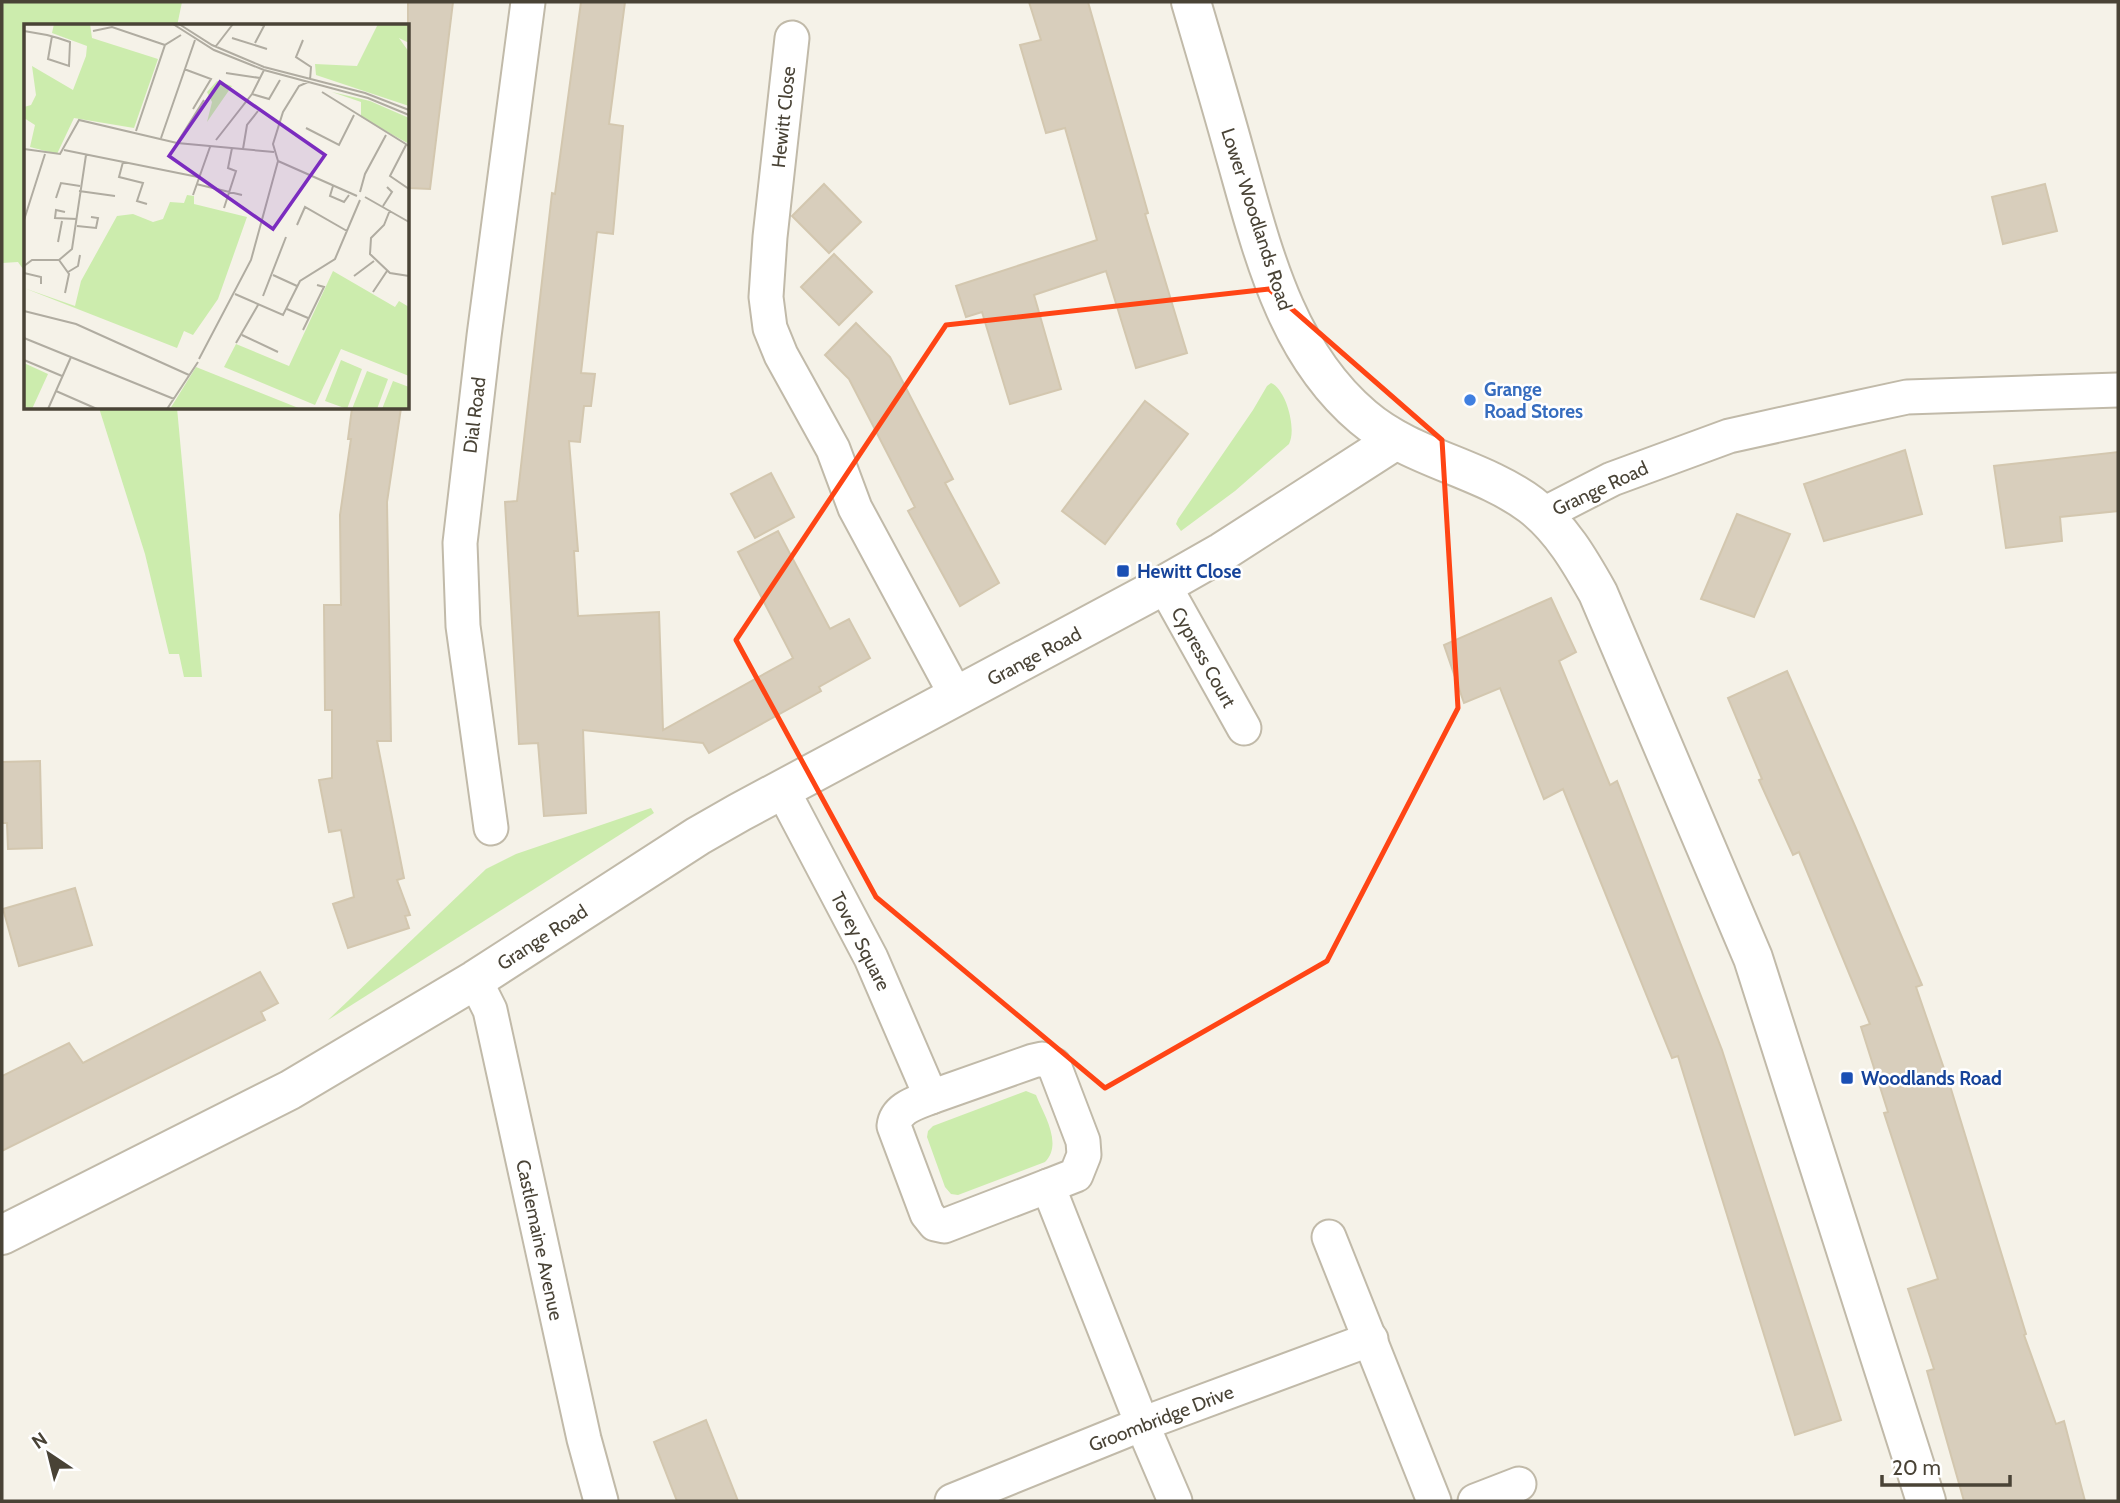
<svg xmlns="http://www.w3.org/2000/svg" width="2120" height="1503" viewBox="0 0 2120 1503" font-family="Cabin,sans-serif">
  <rect width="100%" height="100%" fill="#f5f2e8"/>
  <g fill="#ccecad">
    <path d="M 2,2 L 182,2 L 177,26 L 26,26 L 26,273 L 18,262 L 2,263 Z"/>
    <path d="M 1271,383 C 1286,389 1297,429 1289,444 L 1235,491 L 1181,531 L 1176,524 L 1178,519 L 1253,410 L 1267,386 Z"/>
    <path d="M 99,408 L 177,408 L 202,677 L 184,677 L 179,654 L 169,654 L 145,554 Z"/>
    <path d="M 651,808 L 654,813 L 328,1020 L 486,869 L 516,854 Z"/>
    <path d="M 1026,1091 L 1036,1095 C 1044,1115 1063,1144 1045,1162 L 958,1195 L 951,1194 L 945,1187 L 927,1137 L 928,1131 L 933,1126 Z"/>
  </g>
  <g fill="#d8cebc" stroke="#d3c7af" stroke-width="2">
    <path d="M 408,2 L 453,2 L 430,189 L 408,188 Z"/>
    <path d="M 581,2 L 625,2 L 609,124 L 623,126 L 613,234 L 597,232 L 581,373 L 595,374 L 591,406 L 584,406 L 580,442 L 569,441 L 578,551 L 574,551 L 578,616 L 659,612 L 663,730 L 793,658 L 738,552 L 778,531 L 830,629 L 849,619 L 870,658 L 819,687 L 821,691 L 709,753 L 703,743 L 583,730 L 586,813 L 544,816 L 538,743 L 519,744 L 505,502 L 517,501 L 552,193 L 555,194 Z"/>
    <path d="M 1029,2 L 1088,2 L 1148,213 L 1145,214 L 1187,353 L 1136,368 L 1106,271 L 1034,295 L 1061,389 L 1010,404 L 982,312 L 966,317 L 956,286 L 1097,240 L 1065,128 L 1046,133 L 1020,45 L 1041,40 Z"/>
    <path d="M 824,184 L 861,222 L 829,253 L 792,216 Z"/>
    <path d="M 2045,184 L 2057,231 L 2003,244 L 1992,197 Z"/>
    <path d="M 834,254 L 872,292 L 839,325 L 801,287 Z"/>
    <path d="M 856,323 L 890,357 L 953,479 L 945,483 L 999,583 L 960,606 L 908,511 L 915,507 L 849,379 L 825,355 Z"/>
    <path d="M 1145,401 L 1188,434 L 1105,544 L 1062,511 Z"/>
    <path d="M 352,408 L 401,408 L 387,502 L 391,741 L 377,741 L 404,878 L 397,880 L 410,915 L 405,916 L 409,928 L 348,948 L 333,904 L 354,897 L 341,830 L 329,832 L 319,780 L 332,778 L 332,710 L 325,710 L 324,605 L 341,605 L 340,515 L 351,439 L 348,439 Z"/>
    <path d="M 1905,450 L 1922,514 L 1824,541 L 1804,484 Z"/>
    <path d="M 2118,452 L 2118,511 L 2060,517 L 2062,541 L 2006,548 L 1994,466 Z"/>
    <path d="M 771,473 L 794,517 L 755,538 L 731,494 Z"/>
    <path d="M 1737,514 L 1790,534 L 1754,617 L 1701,599 Z"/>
    <path d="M 1551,598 L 1576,652 L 1559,661 L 1610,785 L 1617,781 L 1722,1050 L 1841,1420 L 1795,1435 L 1678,1056 L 1672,1058 L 1563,789 L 1544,799 L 1500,688 L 1464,703 L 1444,645 Z"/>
    <path d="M 1787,671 L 1855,826 L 1922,985 L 1916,987 L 1951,1089 L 2026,1334 L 2024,1335 L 2056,1424 L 2064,1421 L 2085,1501 L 1964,1501 L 1927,1371 L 1934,1369 L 1908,1289 L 1938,1279 L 1884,1113 L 1888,1112 L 1861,1027 L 1870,1024 L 1799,852 L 1793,855 L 1759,780 L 1762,779 L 1728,698 Z"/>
    <path d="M 40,761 L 42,848 L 8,849 L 7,823 L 2,823 L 2,762 Z"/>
    <path d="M 75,888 L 92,945 L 19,966 L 3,909 Z"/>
    <path d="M 260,972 L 278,1003 L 261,1012 L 265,1020 L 2,1151 L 2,1076 L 69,1043 L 83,1063 Z"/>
    <path d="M 706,1420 L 738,1501 L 677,1501 L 654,1442 Z"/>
  </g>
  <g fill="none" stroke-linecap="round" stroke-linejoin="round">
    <g stroke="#c1baa9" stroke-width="37">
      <g id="minor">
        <path d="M 792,38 L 770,237 L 766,297 L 770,328 L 781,355 L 833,449 L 855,508 L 957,697"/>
        <path d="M 1542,515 L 1612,479 L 1729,436 L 1851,409 L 1907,397 L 2118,390"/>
        <path d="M 1164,585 L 1244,728"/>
        <path d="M 782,789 L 871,958 L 931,1097 L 1033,1061 L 1042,1059 L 1054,1065 L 1083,1141 L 1084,1155 L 1076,1175 L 1048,1186 L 1142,1424 L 1175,1501"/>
        <path d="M 491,828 L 463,626 L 460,543 L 484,336 L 528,2"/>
        <path d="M 475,980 L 490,1010 L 584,1439 L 601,1501"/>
        <path d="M 931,1097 C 916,1103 896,1108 894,1126 L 927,1214 L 935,1224 L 944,1226 L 1048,1186"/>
        <path d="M 1329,1237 L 1434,1501"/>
        <path d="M 952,1501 L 1142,1424 L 1371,1339"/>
        <path d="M 1475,1501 L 1519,1484"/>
      </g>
    </g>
    <g stroke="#c1baa9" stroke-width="42">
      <g id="tertiary">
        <path d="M 1191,2 C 1206,53 1221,103 1235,154 C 1262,249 1285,351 1363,417 C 1412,459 1480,467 1531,505 C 1561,528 1580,561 1598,593 L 1753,958 L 1926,1501"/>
        <path d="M 2,1235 L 290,1090 L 475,980 L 698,836 L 740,812 L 1164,585 L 1222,552 L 1396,440"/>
      </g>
    </g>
    <use href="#minor" stroke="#fff" stroke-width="33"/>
    <use href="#tertiary" stroke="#fff" stroke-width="38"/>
  </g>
  <path fill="none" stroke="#ff4515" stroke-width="5" stroke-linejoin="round" d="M 1269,289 L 1442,440 L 1458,708 L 1327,961 L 1105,1088 L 876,897 L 736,640 L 946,325 Z"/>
  <circle fill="#3f7fe0" stroke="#fff" stroke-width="2.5" cx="1470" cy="400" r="7"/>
  <g fill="#1a4fb4" stroke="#fff" stroke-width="2.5">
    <rect x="1116" y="564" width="14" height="14" rx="3.5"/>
    <rect x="1840" y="1071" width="14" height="14" rx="3.5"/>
  </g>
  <g text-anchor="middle" stroke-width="5" stroke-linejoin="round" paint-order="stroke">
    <g font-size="19" fill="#494336" stroke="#fff">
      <text transform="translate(783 117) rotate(-84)" y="7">Hewitt Close</text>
      <text transform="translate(1257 219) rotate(72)" y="7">Lower Woodlands Road</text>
      <text transform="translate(474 415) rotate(-83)" y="7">Dial Road</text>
      <text transform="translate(1600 488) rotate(-25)" y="7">Grange Road</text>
      <text transform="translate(1034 656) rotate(-28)" y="7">Grange Road</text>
      <text transform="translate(1204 657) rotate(61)" y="7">Cypress Court</text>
      <text transform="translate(542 937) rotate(-33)" y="7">Grange Road</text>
      <text transform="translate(861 941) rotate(63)" y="7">Tovey Square</text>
      <text transform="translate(540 1240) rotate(78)" y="7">Castlemaine Avenue</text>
      <text transform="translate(1161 1418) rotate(-21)" y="7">Groombridge Drive</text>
    </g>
    <g font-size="19" font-weight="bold" fill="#366cbe" stroke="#fff" text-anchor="start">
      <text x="1484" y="396">Grange<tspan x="1484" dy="22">Road Stores</tspan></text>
    </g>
    <g font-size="19" font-weight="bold" fill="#164399" stroke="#fff" text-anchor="start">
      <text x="1137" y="578">Hewitt Close</text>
      <text x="1861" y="1085">Woodlands Road</text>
    </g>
  </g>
  <g transform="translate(24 24)">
    <rect width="385" height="385" fill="#f5f2e8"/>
    <path d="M 30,0 L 66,0 L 68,14 L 134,35 L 110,104 L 50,94 L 33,130 L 6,123 L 11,101 L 0,94 L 0,83 L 7,81 L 12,71 L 8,42 L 49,66 L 62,32 L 63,22 L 28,9 ZM 354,0 L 385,0 L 385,19 L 375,14 L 385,28 L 385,82 L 292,51 L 291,40 L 333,42 ZM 193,57 L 208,62 L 183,98 L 188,78 L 183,68 ZM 308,68 L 346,77 L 385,94 L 385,120 L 337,93 L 337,78 ZM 163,171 L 170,172 L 170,180 L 223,193 L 194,275 L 169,311 L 160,307 L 153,324 L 0,264 L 51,282 L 57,257 L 93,192 L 109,190 L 129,198 L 139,195 L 146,178 L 160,179 ZM 309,247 L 371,283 L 375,277 L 385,283 L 385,352 L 317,325 L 291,381 L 200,343 L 212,320 L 265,342 ZM 317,336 L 338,345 L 323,385 L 301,377 ZM 0,339 L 24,350 L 8,385 L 0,382 ZM 172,343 L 277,385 L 146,385 ZM 343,347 L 364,355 L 353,385 L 328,385 ZM 369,357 L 385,363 L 385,385 L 358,385 Z" fill="#ccecad"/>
    <path fill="none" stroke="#b0aca1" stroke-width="2" d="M 149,0 L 190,26 L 240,46 L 344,74 L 385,91M 155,0 L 188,21 L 240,43 L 341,69 L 385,86M 0,7 L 23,11 L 34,14 L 46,18 L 45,42 L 24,35 L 28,12M 69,7 L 88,3 L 141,21M 208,14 L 243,25M 279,16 L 272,33 L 287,43 L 286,56M 231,19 L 240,2 L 236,0M 192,22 L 209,0M 160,45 L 187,55 L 169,85M 202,49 L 236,54M 298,68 L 385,122M 228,70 L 245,75 L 256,56M 282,104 L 315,121 L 330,91M 112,107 L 141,21 L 157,11M 137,114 L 171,16M 192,116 L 228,70 L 240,46M 153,119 L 180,76M 382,121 L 366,152 L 385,165M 0,125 L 36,130 L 55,96 L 153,119 L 250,128M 219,125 L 223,101 L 234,87M 40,126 L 174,153M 254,137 L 249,120 L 259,88 L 275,62 L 284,58M 254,137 L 333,172M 99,138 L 95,153 L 119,159 L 113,177 L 123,180M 172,160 L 218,171M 309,162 L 306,172 L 320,178 L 325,171M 55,167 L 91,172M 336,168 L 341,150 L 362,111M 169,171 L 186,123M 341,173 L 385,198M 32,174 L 37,159 L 56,162M 359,182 L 368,168 L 363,163M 200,184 L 212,147 L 204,144 L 208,124M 366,186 L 360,201 L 347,214 L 346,230 L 366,249 L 385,252M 41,188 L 32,186 L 31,194 L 53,195M 0,196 L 21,130M 273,201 L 281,183 L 323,207M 53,202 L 72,204 L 74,194 L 67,193M 34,218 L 38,197M 35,236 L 45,250 L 41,269M 0,242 L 8,236 L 35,236 L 48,225 L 62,131M 44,248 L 54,242 L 56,231M 0,249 L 17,253 L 17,260M 249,251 L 273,262M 330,252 L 350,237M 349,268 L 363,247M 211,270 L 259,291 L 276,257 L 311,235 L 336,176M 239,272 L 262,213M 263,285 L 284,294M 0,287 L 52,300 L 165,351M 279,306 L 300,263 L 293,261M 218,311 L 254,328M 0,314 L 150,375M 212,319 L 234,281M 175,335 L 227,236 L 254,137M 0,336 L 38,352M 32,367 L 73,385M 24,385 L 47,333M 143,385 L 174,338"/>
    <path fill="#7b2cbf" fill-opacity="0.15" stroke="#7b2cbf" stroke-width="3.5" d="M 196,58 L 301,131 L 249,205 L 145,132 Z"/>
    <rect width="385" height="385" fill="none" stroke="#494336" stroke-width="3.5"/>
  </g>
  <rect width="2120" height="1503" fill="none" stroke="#494336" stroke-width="7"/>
  <g transform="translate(49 1454) rotate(325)" stroke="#ffffff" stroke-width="5" paint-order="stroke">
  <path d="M0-5L12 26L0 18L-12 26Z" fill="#494336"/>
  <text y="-10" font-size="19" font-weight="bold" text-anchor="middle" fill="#494336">N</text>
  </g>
  <path d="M1882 1475v10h128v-10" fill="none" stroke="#494336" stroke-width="3.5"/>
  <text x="1892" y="1475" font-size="21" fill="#494336" stroke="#ffffff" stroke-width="5" paint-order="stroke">20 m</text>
</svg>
